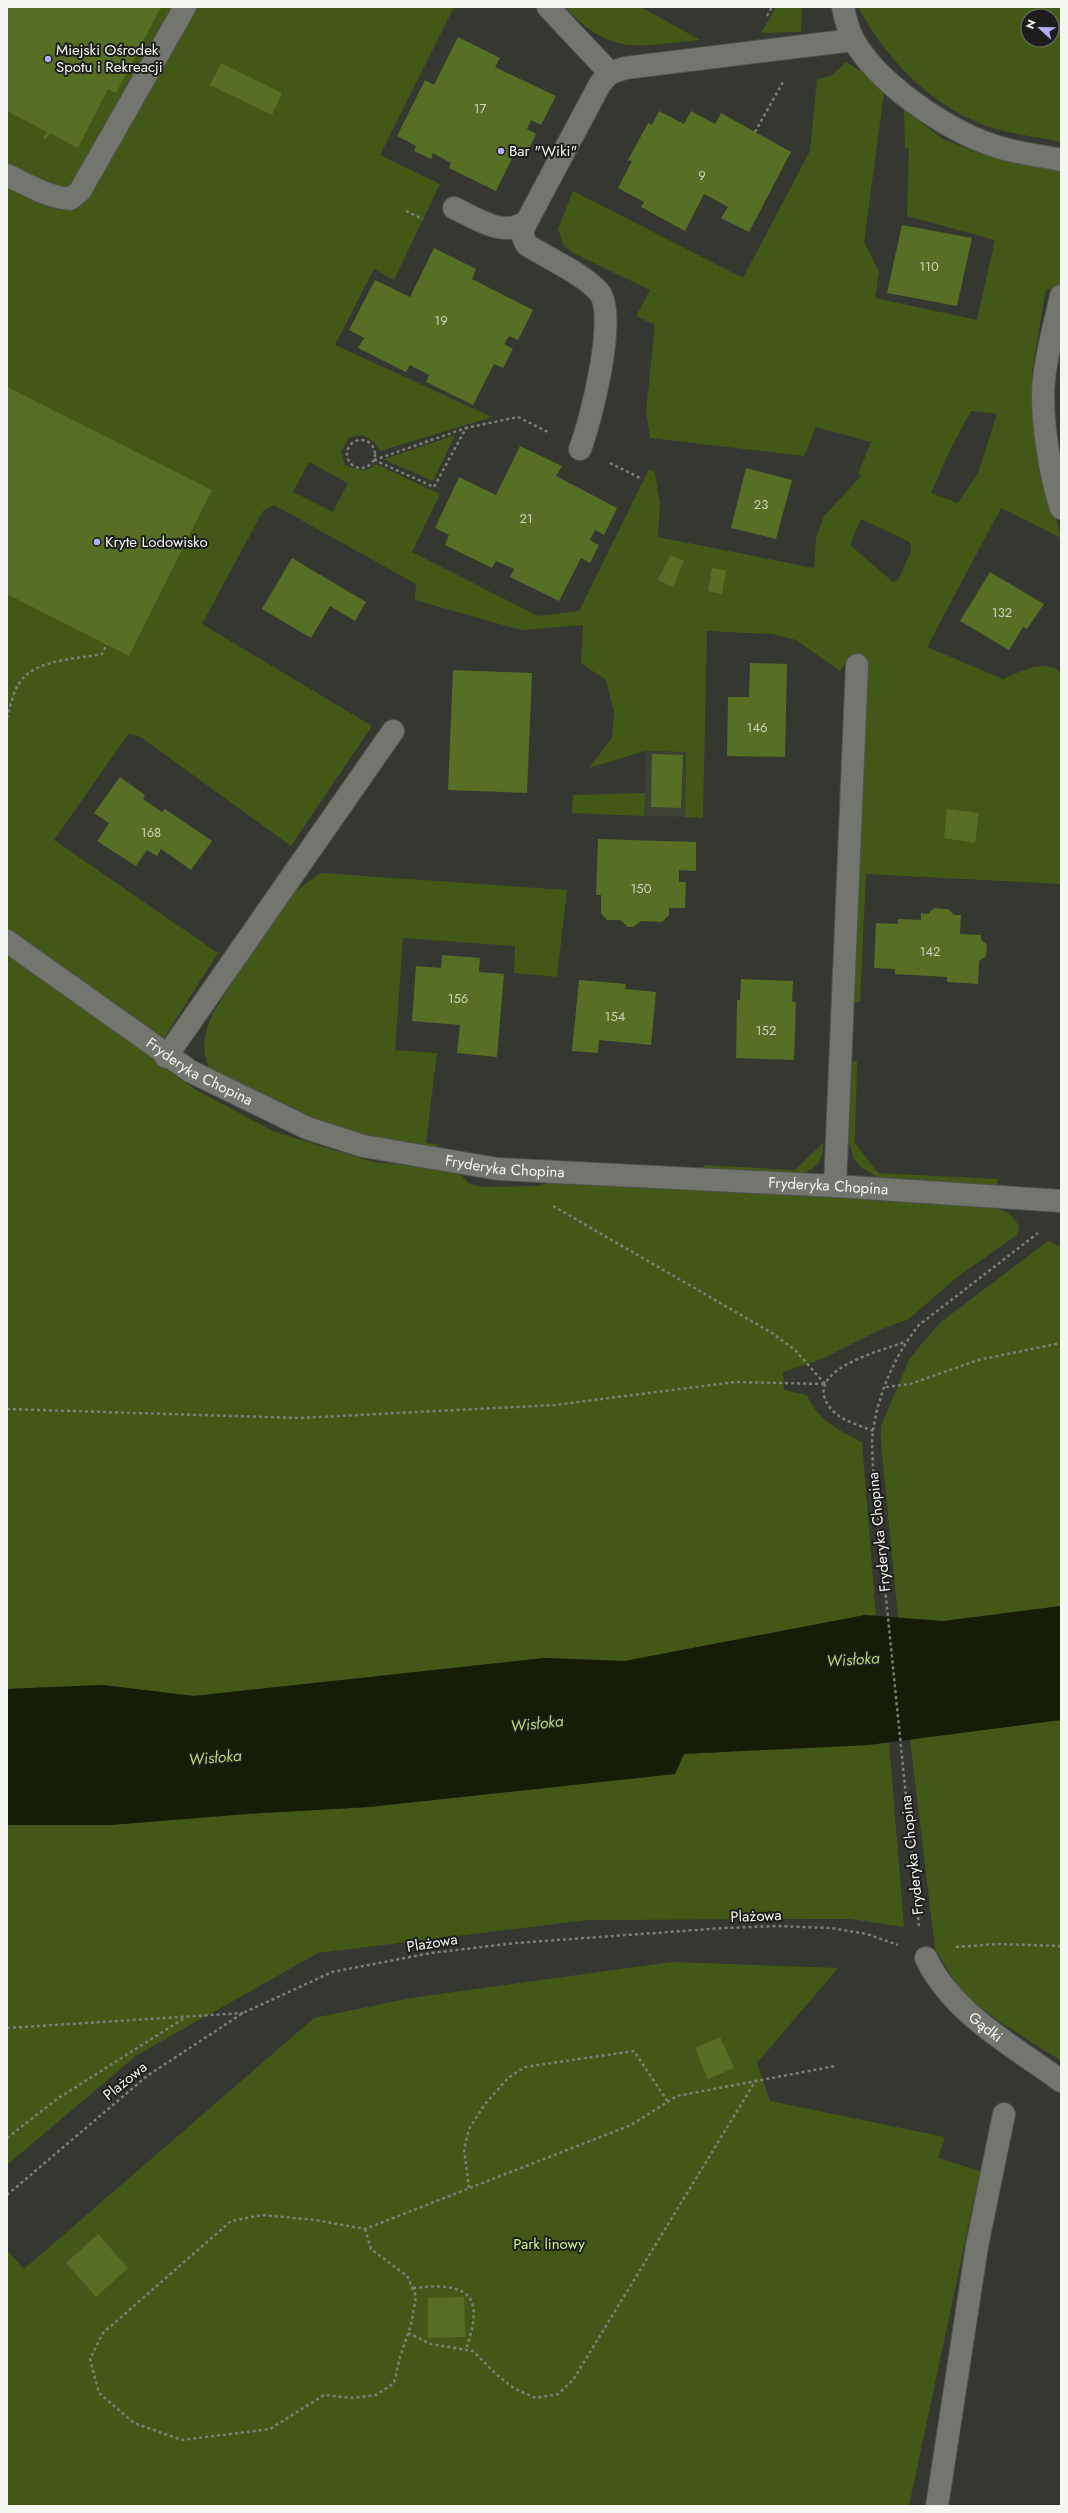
<svg xmlns="http://www.w3.org/2000/svg" width="1068" height="2513" viewBox="0 0 1068 2513" font-family="Jost,sans-serif">
  <rect width="100%" height="100%" fill="#353731"/>
  <path fill="#3c4134" d="M 645,751 L 686,752 L 685,817 L 644,816 Z"/>
  <g fill="#435817" fill-rule="evenodd">
    <path d="M 7,7 L 454,7 L 380,155 L 440,184 L 394,280 L 374,269 L 335,345 L 492,417 L 380,451 L 374,442 L 363,435 L 349,437 L 341,452 L 345,465 C 357,470 366,474 376,464 L 440,494 L 412,552 L 538,616 L 579,611 L 649,469 L 655,472 L 660,505 L 658,537 L 814,568 L 816,538 L 824,516 L 862,475 L 858,474 L 871,442 L 816,427 L 804,456 L 650,438 L 646,411 L 655,325 L 636,316 L 650,290 L 573,253 L 564,246 L 558,229 L 573,191 L 743,278 L 810,151 L 817,79 L 831,76 L 846,62 L 862,72 L 884,93 L 864,242 L 879,272 L 875,298 L 977,320 L 995,240 L 907,216 L 909,149 L 905,148 L 904,110 L 943,139 L 978,153 L 1061,170 L 1061,290 L 1046,289 L 1032,372 L 1034,408 L 1043,463 L 1061,538 L 1001,508 L 927,647 L 1003,679 C 1020,672 1046,657 1061,673 L 1061,884 L 866,874 L 860,1002 L 853,1002 L 853,657 L 846,662 L 840,671 L 796,640 L 772,634 L 707,631 L 703,818 L 685,817 L 686,752 L 645,751 L 589,768 L 612,738 L 614,712 L 606,680 L 581,663 L 583,625 L 521,630 L 415,600 L 416,584 L 274,505 L 263,511 L 202,624 L 372,726 L 291,846 L 142,738 L 129,733 L 54,840 L 218,953 L 164,1038 L 7,930 ZM 971,411 L 997,414 L 978,473 L 958,503 L 931,493 L 950,450 ZM 309,462 L 348,483 L 333,512 L 293,492 ZM 861,519 L 910,542 L 911,551 L 899,579 L 893,582 L 850,545 Z"/>
    <path d="M 565,7 L 641,7 L 700,40 C 639,46 611,57 565,7 Z"/>
    <path d="M 776,7 L 802,7 L 801,32 L 761,33 Z"/>
    <path d="M 858,7 L 1061,7 L 1061,142 C 1035,136 1006,134 981,124 C 927,102 885,57 858,7 ZM 1028,16 L 1052,16 L 1052,40 L 1028,40 Z"/>
    <path d="M 455,435 L 433,481 L 383,459 L 384,459 Z"/>
    <path d="M 645,793 L 644,816 L 572,813 L 573,795 Z"/>
    <path d="M 321,873 L 567,890 L 557,977 L 514,973 L 515,946 L 403,938 L 395,1050 L 437,1053 L 426,1143 L 440,1145 L 434,1149 L 334,1130 L 211,1071 C 200,1051 204,1034 213,1013 L 290,895 Z"/>
    <path d="M 7,953 L 196,1090 L 275,1132 L 373,1162 L 457,1170 L 469,1184 L 483,1187 L 538,1186 L 556,1181 L 986,1207 C 1002,1209 1012,1211 1019,1227 L 1017,1235 L 957,1277 L 909,1319 L 884,1328 L 822,1359 L 783,1372 L 784,1390 L 807,1395 C 817,1420 839,1430 862,1442 L 876,1616 L 865,1615 L 625,1661 L 545,1658 L 194,1696 L 102,1685 L 7,1689 Z"/>
    <path d="M 851,1061 L 857,1062 L 855,1143 L 878,1173 L 998,1179 L 996,1187 L 879,1178 L 861,1167 L 854,1159 L 848,1139 Z"/>
    <path d="M 823,1143 C 824,1160 816,1170 800,1174 L 705,1170 L 704,1165 L 795,1170 Z"/>
    <path d="M 1048,1241 L 1061,1247 L 1061,1606 L 944,1621 L 898,1618 L 881,1443 L 881,1426 L 909,1360 L 918,1348 L 941,1322 Z"/>
    <path d="M 1061,1720 L 1061,2061 L 1000,2022 L 963,1994 L 935,1949 L 910,1739 Z"/>
    <path d="M 889,1742 L 904,1927 L 850,1919 L 587,1920 L 318,1953 L 137,2055 L 7,2165 L 7,1825 L 111,1825 L 246,1814 L 369,1807 L 674,1774 L 683,1754 Z"/>
    <path d="M 672,1962 L 838,1968 L 757,2063 L 770,2101 L 945,2137 L 938,2158 L 980,2171 L 909,2506 L 7,2506 L 7,2250 L 24,2269 L 314,2018 L 411,1998 Z"/>
  </g>
  <path fill="#151d06" d="M 1061,1606 L 1061,1720 L 869,1745 L 684,1754 L 675,1774 L 369,1807 L 246,1814 L 111,1825 L 7,1825 L 7,1689 L 102,1685 L 194,1696 L 545,1658 L 625,1661 L 865,1615 L 944,1621 Z"/>
  <g fill="#566f24">
    <path d="M 7,7 L 161,7 L 116,93 L 108,89 L 78,148 L 50,133 L 46,139 L 43,138 L 47,132 L 7,111 Z"/>
    <path d="M 458,37 L 500,58 L 495,67 L 556,96 L 541,125 L 531,120 L 527,129 L 536,134 L 527,153 L 517,148 L 496,191 L 449,168 L 451,163 L 433,153 L 431,159 L 414,151 L 416,146 L 397,136 L 425,80 L 434,85 Z"/>
    <path d="M 221,63 L 282,93 L 272,115 L 210,85 Z"/>
    <path d="M 659,111 L 684,124 L 691,111 L 715,124 L 721,113 L 791,152 L 749,232 L 721,218 L 728,207 L 704,194 L 685,231 L 641,207 L 644,202 L 618,188 L 632,161 L 628,160 L 648,123 L 652,125 Z"/>
    <path d="M 902,225 L 972,238 L 957,306 L 887,293 Z"/>
    <path d="M 434,248 L 476,269 L 472,279 L 533,310 L 518,340 L 509,336 L 504,344 L 513,349 L 503,368 L 494,364 L 473,405 L 426,382 L 429,375 L 410,365 L 406,372 L 358,348 L 364,338 L 349,330 L 375,280 L 410,297 Z"/>
    <path d="M 7,387 L 212,490 L 129,656 L 7,594 Z"/>
    <path d="M 520,446 L 562,466 L 556,476 L 617,508 L 604,535 L 595,530 L 590,540 L 599,545 L 590,563 L 581,558 L 559,601 L 510,577 L 514,569 L 496,561 L 492,568 L 445,545 L 449,535 L 435,528 L 459,477 L 496,495 Z"/>
    <path d="M 746,468 L 792,480 L 776,539 L 731,528 Z"/>
    <path d="M 670,555 L 684,561 L 673,587 L 658,580 Z"/>
    <path d="M 292,558 L 366,602 L 355,621 L 330,606 L 311,638 L 262,609 Z"/>
    <path d="M 712,568 L 726,570 L 722,594 L 708,591 Z"/>
    <path d="M 990,572 L 1044,604 L 1027,629 L 1023,627 L 1009,650 L 960,621 Z"/>
    <path d="M 750,663 L 787,664 L 785,757 L 727,756 L 728,697 L 749,697 Z"/>
    <path d="M 453,670 L 532,673 L 527,793 L 448,790 Z"/>
    <path d="M 652,754 L 683,755 L 681,808 L 651,807 Z"/>
    <path d="M 120,777 L 145,795 L 143,799 L 162,812 L 165,809 L 212,841 L 191,870 L 161,849 L 157,856 L 147,850 L 136,866 L 97,841 L 109,823 L 94,813 Z"/>
    <path d="M 947,809 L 979,813 L 975,843 L 944,838 Z"/>
    <path d="M 598,839 L 696,842 L 696,871 L 679,870 L 679,882 L 686,882 L 685,908 L 669,908 L 669,915 L 662,922 L 641,921 L 633,927 L 628,927 L 620,920 L 607,920 L 601,913 L 601,895 L 596,895 Z"/>
    <path d="M 934,908 L 948,909 L 954,915 L 961,915 L 960,934 L 981,935 L 981,939 L 987,945 L 986,956 L 979,961 L 978,984 L 947,982 L 947,977 L 895,974 L 895,969 L 874,968 L 876,923 L 898,924 L 898,919 L 921,920 L 921,913 L 928,914 Z"/>
    <path d="M 442,955 L 480,958 L 479,972 L 504,974 L 497,1057 L 457,1053 L 460,1025 L 412,1021 L 416,966 L 441,968 Z"/>
    <path d="M 741,979 L 793,981 L 792,1002 L 796,1002 L 794,1060 L 736,1058 L 737,1000 L 740,1000 Z"/>
    <path d="M 579,980 L 626,984 L 625,989 L 656,992 L 651,1045 L 599,1040 L 598,1053 L 572,1051 Z"/>
    <path d="M 720,2037 L 734,2068 L 708,2079 L 695,2048 Z"/>
    <path d="M 98,2234 L 128,2268 L 96,2297 L 66,2263 Z"/>
    <path d="M 464,2297 L 465,2337 L 428,2338 L 428,2298 Z"/>
  </g>
  <g fill="none" stroke-linecap="round" stroke-linejoin="round">
    <g stroke="#50534d" stroke-width="24">
      <g id="service">
        <path d="M 548,7 L 610,73 L 625,68 L 853,40"/>
        <path d="M 843,7 C 845,18 848,29 853,39 C 877,83 945,129 992,145 C 1014,153 1038,155 1061,160"/>
        <path d="M 7,175 C 28,185 47,197 70,199 L 80,191 L 185,7"/>
        <path d="M 454,208 C 476,218 504,239 527,221 L 600,84 L 610,73"/>
        <path d="M 527,221 C 522,231 521,236 527,245 C 546,257 585,275 599,292 C 618,314 591,421 580,449"/>
        <path d="M 1061,296 C 1055,323 1047,351 1044,379 C 1040,413 1050,476 1061,508"/>
        <path id="s1" d="M 7,941 L 190,1071 L 307,1128 L 363,1146 L 498,1169 L 835,1186 L 1061,1201"/>
        <path d="M 166,1057 L 393,731"/>
        <path d="M 835,1186 L 857,665"/>
        <path id="s2" d="M 926,1958 C 952,2013 1013,2046 1061,2081"/>
        <path d="M 937,2506 L 977,2246 L 1004,2114"/>
      </g>
    </g>
    <g stroke="#7c7e78" stroke-width="2.5" stroke-dasharray="3 3" stroke-linecap="butt">
      <path d="M 767,16 L 772,7"/>
      <path d="M 755,132 L 783,82"/>
      <path d="M 406,211 L 423,219"/>
      <circle cx="361" cy="454" r="14"/>
      <path d="M 374,460 L 434,487 L 466,428 L 518,417 L 550,433"/>
      <path d="M 374,460 L 466,428"/>
      <path d="M 610,463 L 640,478"/>
      <path d="M 7,718 C 11,705 13,689 23,678 C 41,659 78,659 102,654 L 107,644"/>
      <path d="M 553,1206 L 772,1333 L 795,1350 L 825,1384"/>
      <path d="M 886,1387 L 910,1384 L 978,1360 L 1061,1343"/>
      <path d="M 7,1409 L 299,1418 L 555,1405 L 735,1382 L 825,1384"/>
      <path d="M 873,1431 C 862,1426 843,1421 834,1412 C 794,1372 880,1351 905,1342"/>
      <path d="M 919,1926 L 873,1468 C 873,1456 871,1443 873,1431 C 878,1394 896,1353 919,1325 L 1038,1233"/>
      <path d="M 956,1947 L 998,1944 L 1061,1946"/>
      <path d="M 7,2028 L 243,2013"/>
      <path d="M 7,2138 L 57,2099 L 186,2017"/>
      <path d="M 469,2188 L 464,2149 L 469,2129 L 485,2104 L 508,2078 L 525,2067 L 634,2051 L 668,2102"/>
      <path d="M 7,2195 L 147,2076 L 243,2013 L 332,1972 L 431,1953 L 516,1943 L 724,1928 L 777,1926 L 831,1928 L 867,1934 L 898,1945"/>
      <path d="M 365,2229 L 371,2249 L 407,2276 L 416,2296 L 411,2325 L 400,2357 L 394,2383 L 376,2395 L 352,2398 L 324,2395 L 270,2429 L 182,2440 L 134,2423 L 99,2393 L 90,2359 L 103,2333 L 231,2221 L 262,2215 L 315,2220 L 365,2229 L 631,2125 L 677,2096 L 835,2066"/>
      <path d="M 413,2288 C 467,2282 486,2293 466,2349"/>
      <path d="M 408,2333 L 431,2344 L 473,2351 L 497,2375 L 515,2389 L 536,2398 L 558,2394 L 573,2380 L 756,2080"/>
    </g>
    <use href="#service" stroke="#73766f" stroke-width="22"/>
  </g>
  <g fill="#b3adf9" stroke="#1d1e1b" stroke-width="1.5">
    <circle cx="48" cy="59" r="4"/>
    <circle cx="501" cy="151" r="4"/>
    <circle cx="97" cy="542" r="4"/>
  </g>
  <g text-anchor="middle" stroke-width="4" stroke-linejoin="round" paint-order="stroke">
    <g font-size="13" fill="#ccd4be">
      <text x="480" y="113">17</text>
      <text x="702" y="180">9</text>
      <text x="929" y="271">110</text>
      <text x="441" y="325">19</text>
      <text x="761" y="509">23</text>
      <text x="526" y="523">21</text>
      <text x="1002" y="617">132</text>
      <text x="757" y="732">146</text>
      <text x="151" y="837">168</text>
      <text x="641" y="893">150</text>
      <text x="930" y="956">142</text>
      <text x="458" y="1003">156</text>
      <text x="615" y="1021">154</text>
      <text x="766" y="1035">152</text>
    </g>
    <g font-size="15" fill="#f4f6f2" stroke="#1d1e1b" text-anchor="start">
      <text x="56" y="55">Miejski Ośrodek<tspan x="56" dy="17">Spotu i Rekreacji</tspan></text>
      <text x="509" y="156">Bar "Wiki"</text>
      <text x="105" y="547">Kryte Lodowisko</text>
    </g>
    <g font-size="15" fill="#f4f6f2" stroke="#1d1e1b">
      <text dy="5" stroke="none"><textPath href="#s1" startOffset="233">Fryderyka Chopina</textPath></text>
      <text dy="5" stroke="none"><textPath href="#s1" startOffset="557">Fryderyka Chopina</textPath></text>
      <text dy="5" stroke="none"><textPath href="#s1" startOffset="881">Fryderyka Chopina</textPath></text>
      <text transform="translate(879 1532) rotate(-96)" y="5">Fryderyka Chopina</text>
      <text transform="translate(912 1855) rotate(-96)" y="5">Fryderyka Chopina</text>
      <text transform="translate(756 1916) rotate(-2)" y="5">Plażowa</text>
      <text transform="translate(432 1943) rotate(-9)" y="5">Plażowa</text>
      <text dy="5" stroke="none"><textPath href="#s2" startOffset="92">Gądki</textPath></text>
      <text transform="translate(125 2081) rotate(-39)" y="5">Plażowa</text>
    </g>
    <g font-size="15" fill="#cef48e" stroke="#1d1e1b">
      <text x="549" y="2249">Park linowy</text>
    </g>
    <g font-size="16" font-style="italic" fill="#b4d974" stroke="#1d1e1b">
      <text transform="translate(853 1659) rotate(-4)" y="6">Wisłoka</text>
      <text transform="translate(537 1723) rotate(-6)" y="6">Wisłoka</text>
      <text transform="translate(215 1757) rotate(-5)" y="6">Wisłoka</text>
    </g>
  </g>
  <rect width="1068" height="2513" fill="none" stroke="#f4f6f2" stroke-width="16"/>
  <g transform="translate(1040 28) rotate(292)"><circle r="19" fill="#1d1e1b" stroke="#737471"/>
  <path d="M0-3L7 15L0 10L-7 15Z" fill="#b3adf9"/>
  <text y="-6" font-size="11" font-weight="bold" text-anchor="middle" fill="#f4f6f2">N</text>
  </g>
</svg>
